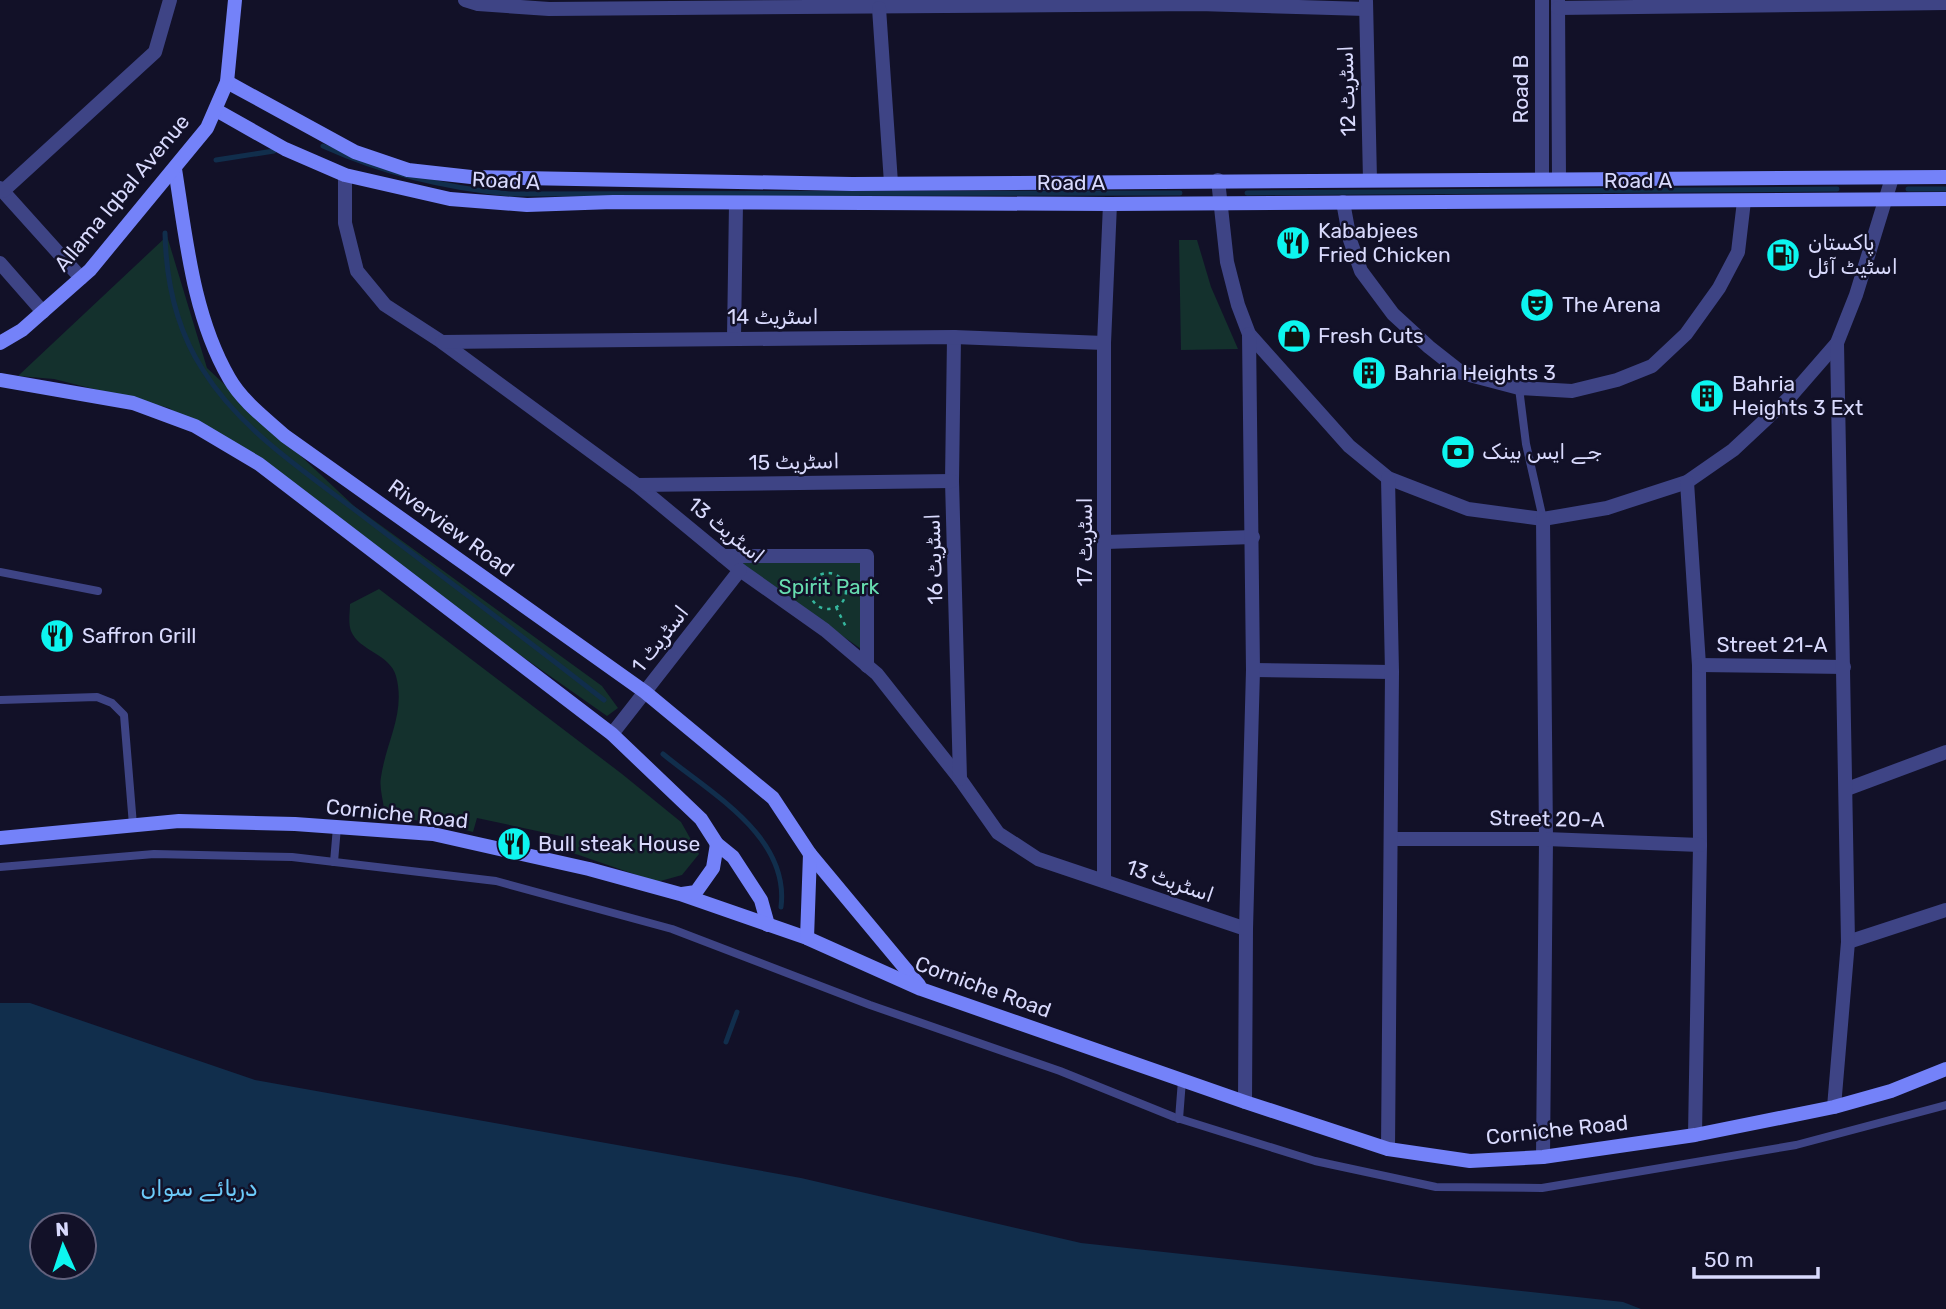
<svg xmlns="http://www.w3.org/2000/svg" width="1946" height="1309" viewBox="0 0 1946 1309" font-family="Rubik,Vazirmatn,sans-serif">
  <rect width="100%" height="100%" fill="#121128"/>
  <g fill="#14312d">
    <path d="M 167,236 L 207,368 L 354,506 L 602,686 L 618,708 L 607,716 L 169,408 L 54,379 L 18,376 Z"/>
    <path d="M 1179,240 L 1197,240 L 1211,287 L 1238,349 L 1181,350 Z"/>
    <path d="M 728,556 L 862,556 L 864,651 Z"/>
    <path d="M 379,589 L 622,774 L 681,822 L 699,854 L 682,875 L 657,882 L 573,853 L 570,838 L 477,818 L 473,832 C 443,824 411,823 384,809 C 383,799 379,787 381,777 C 386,742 406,713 396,676 C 390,654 359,651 351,631 C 348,623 350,612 350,604 Z"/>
  </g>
  <path fill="#112e4c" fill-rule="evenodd" d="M 0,1003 L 30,1003 L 255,1080 L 801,1178 L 1081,1243 L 1623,1302 L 1641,1309 L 0,1309 ZM 42,1225 L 84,1225 L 84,1267 L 42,1267 Z"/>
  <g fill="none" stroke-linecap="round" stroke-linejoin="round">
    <g stroke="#112e4c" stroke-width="5">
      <path d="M 323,146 C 383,173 445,188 510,194 L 1180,193"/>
      <path d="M 216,160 L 274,151"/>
      <path d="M 1908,189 L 1946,189"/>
      <path d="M 1247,193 L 1837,189"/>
      <path d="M 165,233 C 166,281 177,330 203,370 C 241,431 307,473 363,516 C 443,577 525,638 604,700"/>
      <path d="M 663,754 C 710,793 790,836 781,907"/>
      <path d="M 726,1042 L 737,1012"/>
    </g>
    <g stroke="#35b69d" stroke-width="2.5" stroke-dasharray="3.5 5" stroke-linecap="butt">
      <circle cx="828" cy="591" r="18"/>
      <path d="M 783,580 L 810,586"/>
      <path d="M 836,607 L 847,629"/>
    </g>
    <g stroke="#3e4485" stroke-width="8">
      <path d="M 1519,388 L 1526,444 L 1543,519"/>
      <path d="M 0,572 L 98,591"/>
      <path d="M 0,700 L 97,697 L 112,703 L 124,715 L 133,825"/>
      <path d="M 334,862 L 337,827"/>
      <path d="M 0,867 L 154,854 L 292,857 L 496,881 L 672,929 L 870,1005 L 1060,1071 L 1174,1117 L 1315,1161 L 1436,1187 L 1542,1188 L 1796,1145 L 1946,1105"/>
      <path d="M 1179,1119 L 1182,1080"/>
    </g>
    <g stroke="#3e4485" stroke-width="14">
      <path d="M 465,0 L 478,4 L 549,9 L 1199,4 L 1366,9"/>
      <path d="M 1542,0 L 1542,178"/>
      <path d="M 1558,0 L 1559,178"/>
      <path d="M 1366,1 L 1370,180"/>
      <path d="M 879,8 L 891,183"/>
      <path d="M 1558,8 L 1946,3"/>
      <path d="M 345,175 L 345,223 L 357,271 L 385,305 L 442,342 L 637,485 L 740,570 L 825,630 L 877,674 L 960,779 L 998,833 L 1038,859 L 1246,929"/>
      <path d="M 1218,180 L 1227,262 L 1238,305 L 1249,334 L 1349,446 L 1388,478 L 1468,509 L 1543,519 L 1607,508 L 1687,482 L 1733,450 L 1790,397 L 1837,343 L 1856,295 L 1892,178"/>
      <path d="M 0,188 L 81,278"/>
      <path d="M 3,191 L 155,52 L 170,0"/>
      <path d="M 1343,202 L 1350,240 L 1361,271 L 1393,314 L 1429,347 L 1462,373 L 1519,388 L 1572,391 L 1617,380 L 1652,366 L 1686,334 L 1719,288 L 1738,252 L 1744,201"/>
      <path d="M 0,263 L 43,312"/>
      <path d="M 954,337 L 952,481 L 960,779"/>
      <path d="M 734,338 L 736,203"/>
      <path d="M 442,342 L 954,337 L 1104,343"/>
      <path d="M 1687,482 L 1699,665 L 1700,845 L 1695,1135"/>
      <path d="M 637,485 L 952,481"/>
      <path d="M 1543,519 L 1546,839 L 1543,1157"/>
      <path d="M 1106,542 L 1253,537"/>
      <path d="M 723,556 L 867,556 L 867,666"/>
      <path d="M 1699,665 L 1844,667"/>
      <path d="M 1253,670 L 1392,672"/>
      <path d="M 612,734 L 740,570"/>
      <path d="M 1847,789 L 1946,752"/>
      <path d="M 1392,839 L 1546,839 L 1700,845"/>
      <path d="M 1104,881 L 1104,343 L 1110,204"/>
      <path d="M 1848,942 L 1946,910"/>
      <path d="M 1245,1102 L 1246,929 L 1253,670 L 1249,334"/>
      <path d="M 1834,1107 L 1848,942 L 1837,343"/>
      <path d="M 1388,1149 L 1392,672 L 1388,478"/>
    </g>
    <g stroke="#7482f9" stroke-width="14">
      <path d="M 227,82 L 355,152 L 408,170 L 471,177 L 852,184 L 1946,177"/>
      <path d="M 216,110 L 285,149 L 345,175 L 450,199 L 527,205 L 613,202 L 1110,204 L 1946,199"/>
      <path d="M 175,169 C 186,238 193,316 229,378 C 242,401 265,418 285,436 L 645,692 L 773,798 L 810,854 L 919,985"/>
      <path d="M 0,343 L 22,330 L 90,270 L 207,128 L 227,82 L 235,0"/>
      <path d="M 0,380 L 133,403 L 195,426 L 259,464 L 612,734 L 701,819 L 717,844 L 733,857 L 761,900 L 768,925"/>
      <path d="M 0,838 L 179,821 L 295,824 L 433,834 L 589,869 L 680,894 L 807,938 L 921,989 L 1245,1102 L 1388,1149 L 1470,1161 L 1543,1157 L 1695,1135 L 1834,1107 L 1891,1091 L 1946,1069"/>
      <path d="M 682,894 L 696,892 L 713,868 L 717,844"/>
      <path d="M 807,938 L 810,854"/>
    </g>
  </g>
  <defs>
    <g id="restaurant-disc" transform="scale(1.75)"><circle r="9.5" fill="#0df5ef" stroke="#121128"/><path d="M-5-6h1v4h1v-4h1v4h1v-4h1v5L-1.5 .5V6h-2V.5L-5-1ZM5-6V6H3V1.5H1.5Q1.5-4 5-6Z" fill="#111"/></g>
    <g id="fuel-disc" transform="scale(1.75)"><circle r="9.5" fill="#0df5ef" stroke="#121128"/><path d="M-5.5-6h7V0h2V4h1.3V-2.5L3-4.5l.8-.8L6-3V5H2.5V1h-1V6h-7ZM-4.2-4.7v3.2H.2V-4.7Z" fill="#111"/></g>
    <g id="theatre-disc" transform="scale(1.75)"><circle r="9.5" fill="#0df5ef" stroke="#121128"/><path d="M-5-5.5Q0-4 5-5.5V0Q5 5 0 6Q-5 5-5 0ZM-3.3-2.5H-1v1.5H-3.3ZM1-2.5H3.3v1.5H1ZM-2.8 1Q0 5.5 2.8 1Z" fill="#111"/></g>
    <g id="shop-disc" transform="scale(1.75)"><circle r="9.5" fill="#0df5ef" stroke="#121128"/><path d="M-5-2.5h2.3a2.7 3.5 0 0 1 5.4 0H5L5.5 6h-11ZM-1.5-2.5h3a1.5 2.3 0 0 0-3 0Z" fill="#111"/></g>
    <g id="building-disc" transform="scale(1.75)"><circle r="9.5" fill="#0df5ef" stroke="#121128"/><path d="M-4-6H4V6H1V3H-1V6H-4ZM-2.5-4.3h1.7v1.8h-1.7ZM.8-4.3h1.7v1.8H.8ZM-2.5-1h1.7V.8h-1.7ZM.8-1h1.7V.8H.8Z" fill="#111"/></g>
    <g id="bank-disc" transform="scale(1.75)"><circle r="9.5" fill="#0df5ef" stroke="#121128"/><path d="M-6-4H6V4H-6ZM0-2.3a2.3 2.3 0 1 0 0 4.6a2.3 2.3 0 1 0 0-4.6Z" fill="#111"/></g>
  </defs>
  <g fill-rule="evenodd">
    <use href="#restaurant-disc" x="1293" y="243"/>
    <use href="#fuel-disc" x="1783" y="255"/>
    <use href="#theatre-disc" x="1537" y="305"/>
    <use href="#shop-disc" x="1294" y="336"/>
    <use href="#building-disc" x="1369" y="373"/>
    <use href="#building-disc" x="1707" y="396"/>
    <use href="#bank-disc" x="1458" y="452"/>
    <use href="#restaurant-disc" x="57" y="636"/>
    <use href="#restaurant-disc" x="514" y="844"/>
  </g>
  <g text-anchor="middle" stroke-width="5" stroke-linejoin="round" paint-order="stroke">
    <g font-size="21" fill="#d9dafd" stroke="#121128">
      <text transform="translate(1521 89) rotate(-90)" y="7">Road B</text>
      <text transform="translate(1347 91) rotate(-92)" y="7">اسٹریٹ 12</text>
      <text transform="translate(506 181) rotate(3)" y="7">Road A</text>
      <text x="1638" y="188">Road A</text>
      <text x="1071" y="190">Road A</text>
      <text transform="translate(122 193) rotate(-50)" y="7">Allama Iqbal Avenue</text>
      <text x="773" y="324">اسٹریٹ 14</text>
      <text transform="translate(794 462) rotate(-1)" y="7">اسٹریٹ 15</text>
      <text transform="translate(451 528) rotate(36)" y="7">Riverview Road</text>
      <text transform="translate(726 530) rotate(39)" y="7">اسٹریٹ 13</text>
      <text transform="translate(1085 542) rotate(-90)" y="7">اسٹریٹ 17</text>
      <text transform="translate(934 559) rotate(-92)" y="7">اسٹریٹ 16</text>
      <text transform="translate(660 639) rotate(-52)" y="7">اسٹریٹ 1</text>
      <text x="1772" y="652">Street 21-A</text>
      <text transform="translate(397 814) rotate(6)" y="7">Corniche Road</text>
      <text transform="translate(1547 819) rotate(1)" y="7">Street 20-A</text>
      <text transform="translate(1170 881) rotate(19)" y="7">اسٹریٹ 13</text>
      <text transform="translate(983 987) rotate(20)" y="7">Corniche Road</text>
      <text transform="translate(1557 1130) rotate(-6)" y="7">Corniche Road</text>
    </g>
    <g font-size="21" fill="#d9dafd" stroke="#121128" text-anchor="start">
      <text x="1318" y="238">Kababjees<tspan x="1318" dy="24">Fried Chicken</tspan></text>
      <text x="1808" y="250">پاکستان<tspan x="1808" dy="24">اسٹیٹ آئل</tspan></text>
      <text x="1562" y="312">The Arena</text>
      <text x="1318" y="343">Fresh Cuts</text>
      <text x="1394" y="380">Bahria Heights 3</text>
      <text x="1732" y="391">Bahria<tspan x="1732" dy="24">Heights 3 Ext</tspan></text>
      <text x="1482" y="459">جے ایس بینک</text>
      <text x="82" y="643">Saffron Grill</text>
      <text x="538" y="851">Bull steak House</text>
    </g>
    <g font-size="21" fill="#67dcb0" stroke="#121128">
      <text x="829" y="594">Spirit Park</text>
    </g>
    <g font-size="23" font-style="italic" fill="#6ccaf9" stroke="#121128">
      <text x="199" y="1196">دریائے سواں</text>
    </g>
  </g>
  <g transform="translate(63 1246) rotate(357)"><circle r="33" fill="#121128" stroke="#62617d" stroke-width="2"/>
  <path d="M0-5L12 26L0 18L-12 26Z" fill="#0df5ef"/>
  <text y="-10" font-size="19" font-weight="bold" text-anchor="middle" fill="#d9dafd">N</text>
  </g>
  <path d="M1694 1267v10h124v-10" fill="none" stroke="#d9dafd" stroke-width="3.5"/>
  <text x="1704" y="1267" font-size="21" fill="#d9dafd" stroke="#121128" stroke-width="5" paint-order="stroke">50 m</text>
</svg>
